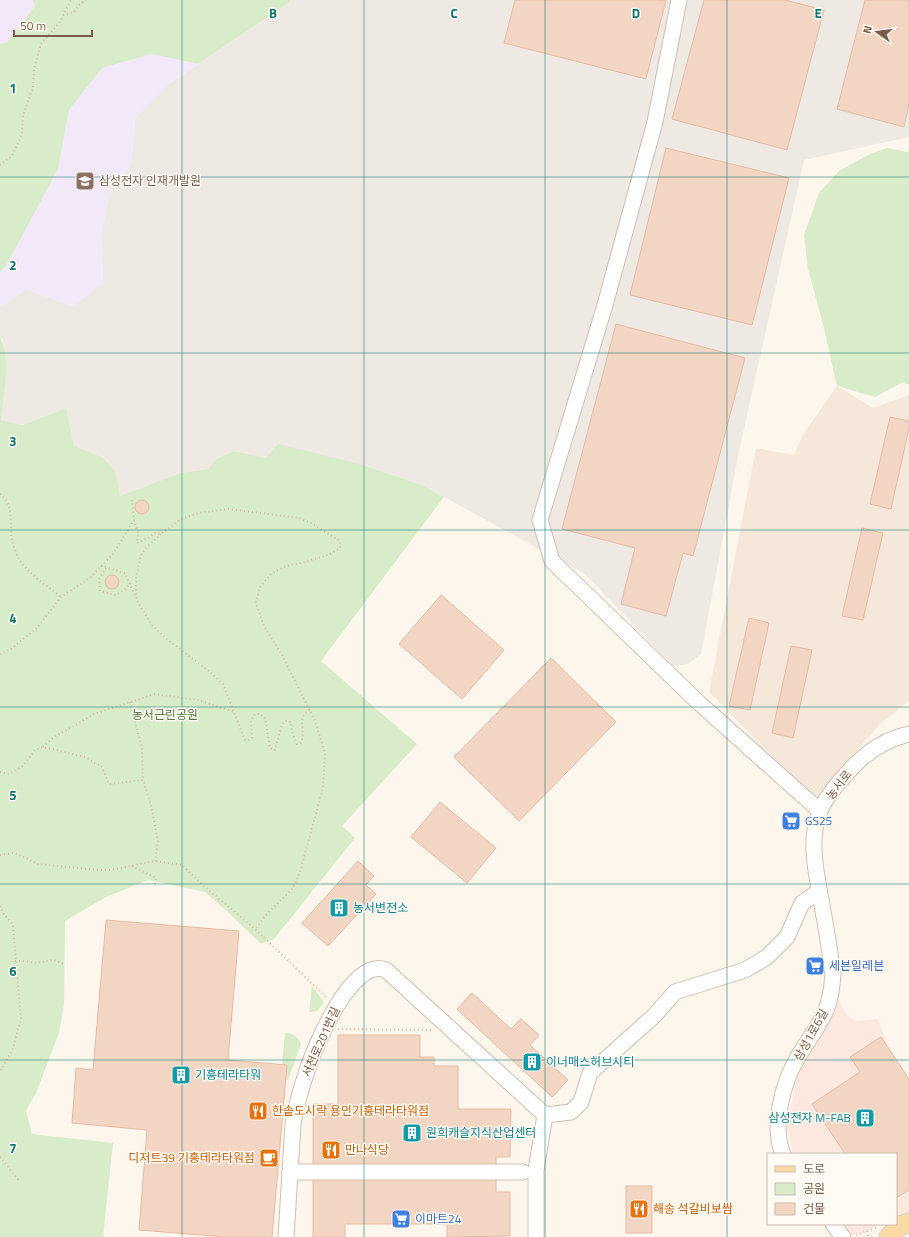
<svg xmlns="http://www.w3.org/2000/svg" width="909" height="1237" viewBox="0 0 909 1237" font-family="'Titillium Web','Noto Sans KR',sans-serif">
  <rect width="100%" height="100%" fill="#fdf6ec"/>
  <path fill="#f5e8da" d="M 837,386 L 873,408 L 909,395 L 909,701 L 880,724 L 814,799 L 709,692 L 756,448 L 794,455 L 802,436 Z"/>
  <g fill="#fde8e0">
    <path d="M 837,996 L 843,1008 L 849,1017 L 857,1021 L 878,1019 L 889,1048 L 909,1079 L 909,1213 L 896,1218 L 896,1154 L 793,1154 L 787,1125 L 796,1081 Z"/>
    <path d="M 842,1224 L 881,1224 L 851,1236 Z"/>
  </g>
  <path fill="#efe9e4" d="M 290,0 L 909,0 L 909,137 L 804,160 L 739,451 L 701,654 L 688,664 L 673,666 L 585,574 L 422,485 L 363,465 L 266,458 L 234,451 L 216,459 L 208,469 L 180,473 L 120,496 L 102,457 L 74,446 L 66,408 L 23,425 L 1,420 L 6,362 L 3,341 L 0,337 L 0,307 L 26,289 L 72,306 L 103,284 L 101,235 L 110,193 L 131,164 L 135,118 L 164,87 L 290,2 Z"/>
  <g fill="#f3e8fa">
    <path d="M 0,0 L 33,0 L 36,5 L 7,42 L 0,44 Z"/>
    <path d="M 152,54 L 198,64 L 171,82 L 135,118 L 131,164 L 110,193 L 101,235 L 103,284 L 72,306 L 26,289 L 0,307 L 0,272 L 6,266 L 58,169 L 69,110 L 102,68 Z"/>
  </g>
  <g fill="#d8ecc9">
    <path d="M 33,0 L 290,0 L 290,2 L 198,64 L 152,54 L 102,68 L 69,110 L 58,169 L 6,266 L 0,272 L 0,44 L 7,42 L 35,6 Z"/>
    <path d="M 887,148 L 907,152 L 909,149 L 909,385 L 903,382 L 875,397 L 837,386 L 823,324 L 808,269 L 804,235 L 819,193 L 839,171 L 870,154 Z"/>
    <path d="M 0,337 C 12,359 3,396 1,420 L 23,425 L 66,408 L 74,446 L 102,457 L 115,471 L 120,496 L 180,473 L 208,469 L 216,459 L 234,451 L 266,458 L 278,444 L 363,465 L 422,485 L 444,497 L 321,661 L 417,744 L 342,826 L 355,838 L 274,939 L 261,944 L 230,914 L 205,892 L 148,880 L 104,898 L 65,921 L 64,1005 L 59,1033 L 36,1093 L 26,1111 L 32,1134 L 113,1143 L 103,1237 L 0,1237 Z"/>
    <path d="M 312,986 L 324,1002 C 320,1009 317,1012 309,1012 Z"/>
    <path d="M 285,1033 C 293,1033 299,1037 301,1044 L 288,1080 L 286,1080 L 287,1065 L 282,1064 Z"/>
  </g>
  <g fill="#f3d5c3" stroke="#e6bba3">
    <path d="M 515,0 L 666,0 L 646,79 L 504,43 Z"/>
    <path d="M 704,0 L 785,0 L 824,10 L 787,150 L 672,119 Z"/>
    <path d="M 865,0 L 909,0 L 909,104 L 904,127 L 837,109 Z"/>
    <path d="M 666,148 L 789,178 L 752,325 L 630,295 Z"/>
    <path d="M 616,324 L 745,358 L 693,556 L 683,553 L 666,616 L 621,604 L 635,548 L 562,529 Z"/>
    <path d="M 890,417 L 909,421 L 909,428 L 891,509 L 870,504 Z"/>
    <circle cx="142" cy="507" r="7"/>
    <path d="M 862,528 L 883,533 L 863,620 L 842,616 Z"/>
    <circle cx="112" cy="582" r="7"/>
    <path d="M 441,595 L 504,650 L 462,699 L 399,644 Z"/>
    <path d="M 749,618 L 769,623 L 750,710 L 729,706 Z"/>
    <path d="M 791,646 L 812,650 L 793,738 L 772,733 Z"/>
    <path d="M 551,658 L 616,722 L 519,821 L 454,757 Z"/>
    <path d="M 440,802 L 496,848 L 467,883 L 411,837 Z"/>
    <path d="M 358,861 L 374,876 L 366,885 L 376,894 L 328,946 L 302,923 Z"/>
    <path d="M 106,920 L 239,931 L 228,1060 L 287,1065 L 272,1237 L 226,1237 L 139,1230 L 147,1130 L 72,1123 L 76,1068 L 93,1070 Z"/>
    <path d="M 472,993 L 511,1029 L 521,1019 L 539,1035 L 530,1045 L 568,1080 L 552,1097 L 457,1009 Z"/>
    <path d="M 338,1035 L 420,1035 L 420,1057 L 434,1057 L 434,1066 L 458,1066 L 458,1109 L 511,1109 L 510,1157 L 496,1157 L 496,1192 L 510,1192 L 510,1236 L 447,1237 L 447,1224 L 345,1224 L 345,1237 L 313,1237 L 313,1104 L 338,1104 Z"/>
    <path d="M 881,1037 L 909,1079 L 909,1190 L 896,1198 L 896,1154 L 845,1154 L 812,1104 L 860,1072 L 850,1057 Z"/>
    <rect x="626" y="1186" width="26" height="47"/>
  </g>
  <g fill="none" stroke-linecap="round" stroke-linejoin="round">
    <g stroke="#d1beb0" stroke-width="17">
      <g id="minor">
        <path d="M 679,0 L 655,122 L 605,305 L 540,520 L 552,561 L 699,703 L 820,811"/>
        <path d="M 545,1115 L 571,1112 L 581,1102 L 590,1073 L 654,1016 L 675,992 L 745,970 L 767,957 L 787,937 L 802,903 L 819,891"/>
        <path d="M 783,1154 C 771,1126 783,1082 798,1057 C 807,1041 819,1027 826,1010 C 831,998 832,986 833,974 C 830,953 827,932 823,911 C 818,879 807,843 820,811 C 825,798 838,783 848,772 C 864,754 885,739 909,734"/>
        <path d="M 290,1172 L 523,1172"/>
        <path d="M 833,1224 L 843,1237"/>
        <path d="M 286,1237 L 293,1124 C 296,1106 301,1088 307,1071 C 315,1046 352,956 386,970 L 545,1115"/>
        <path d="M 536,1237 L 536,1170 L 545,1115"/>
      </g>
    </g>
    <g stroke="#dad1cd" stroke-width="21">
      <path id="major" d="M 889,1237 L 900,1226 L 909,1223"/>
    </g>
    <g stroke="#d9b8a5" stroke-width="2" stroke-dasharray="1 3" stroke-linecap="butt">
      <path d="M 63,15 L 74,12 L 79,5 L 86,0"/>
      <path d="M 0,165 L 12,156 L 22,134 L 23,116 L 33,87 L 34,68 L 41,44 L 59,23 L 71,0"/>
      <path d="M 0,494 C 15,505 9,525 12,540 C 13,545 16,553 18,557 C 27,574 47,585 61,597"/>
      <path d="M 134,520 L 138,533 L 137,543 L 148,538 L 154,533 L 161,534 L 181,519 L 199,513 L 229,509 L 299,518 L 311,523 L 340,541 L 340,548 L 330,554 L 306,562 L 286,566 L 271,574 L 260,587 L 256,603 L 264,626 L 282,655 L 315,721 L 325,753 L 323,788 L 300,872 L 293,888 L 267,914 L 255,929"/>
      <path d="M 161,534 L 148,546 L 141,555 L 136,577 L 136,588 L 137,601 L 152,625 L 168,640 L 210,672 L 223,684 L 245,740 L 249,740 L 252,738 L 251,721 L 255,714 L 260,714 L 265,718 L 270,748 L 275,750 L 282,724 L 286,721 L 291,722 L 292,732 L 297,744 L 301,743 L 303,734 L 302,721 L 304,714 L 310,710"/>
      <path d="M 101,566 L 125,573 L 136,598"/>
      <path d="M 106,568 L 99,579 L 100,591 L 116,595 L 126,589 L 130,583"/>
      <path d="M 0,654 L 11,649 L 37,628 L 61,597 L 91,577 L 113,554 L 134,520 L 132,500"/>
      <path d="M 130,702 L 142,748 L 143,780"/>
      <path d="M 43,747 L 53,738 L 94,714 L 155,694 L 198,700 L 234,712"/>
      <path d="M 0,772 L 9,774 L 23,766 L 35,750 L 43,747 L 85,757 L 102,767 L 109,784 L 143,780 L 151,805 L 158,841 L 155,861"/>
      <path d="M 0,855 L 14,853 L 28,859 L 37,864 L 99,870 L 111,870 L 155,861 L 182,865 L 204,886 L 255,929 L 327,998"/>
      <path d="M 132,866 L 156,878 L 155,885"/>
      <path d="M 0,906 L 4,914 L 13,925 L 21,1019 L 13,1048 L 0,1072"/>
      <path d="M 15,961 L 25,961 L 34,963 L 54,960 L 64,964"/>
      <path d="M 338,1029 L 434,1030"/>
      <path d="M 0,1157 L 20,1182"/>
      <path d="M 867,1231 L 868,1237"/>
      <path d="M 856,1235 L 878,1227"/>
    </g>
    <use href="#minor" stroke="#fff" stroke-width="15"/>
    <use href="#major" stroke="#fbd9a5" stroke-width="19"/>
  </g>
  <path fill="none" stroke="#0f766e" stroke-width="1" stroke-opacity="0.55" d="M 182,0 L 182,1237M 364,0 L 364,1237M 545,0 L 545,1237M 727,0 L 727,1237M 0,177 L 909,177M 0,353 L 909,353M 0,530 L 909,530M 0,707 L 909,707M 0,884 L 909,884M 0,1060 L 909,1060"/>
  <defs>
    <g id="school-square" transform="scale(1)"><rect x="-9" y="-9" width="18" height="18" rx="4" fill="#8d6e63" stroke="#fffaf3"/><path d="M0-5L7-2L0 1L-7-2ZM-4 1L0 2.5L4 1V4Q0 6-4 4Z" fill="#fff"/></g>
    <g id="supermarket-square" transform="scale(1)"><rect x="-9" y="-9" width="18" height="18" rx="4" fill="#3f7fe0" stroke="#fffaf3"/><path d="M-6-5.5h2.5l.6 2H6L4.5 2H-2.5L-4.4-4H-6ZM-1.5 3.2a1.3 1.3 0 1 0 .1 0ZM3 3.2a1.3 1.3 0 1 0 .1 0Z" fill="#fff"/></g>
    <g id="building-square" transform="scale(1)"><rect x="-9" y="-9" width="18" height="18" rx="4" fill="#0f9aa8" stroke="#fffaf3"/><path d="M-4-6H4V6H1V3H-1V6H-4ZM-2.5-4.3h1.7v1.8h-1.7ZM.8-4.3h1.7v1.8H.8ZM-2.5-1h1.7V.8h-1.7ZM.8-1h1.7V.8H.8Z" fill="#fff"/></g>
    <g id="restaurant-square" transform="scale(1)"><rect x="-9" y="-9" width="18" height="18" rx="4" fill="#e8710a" stroke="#fffaf3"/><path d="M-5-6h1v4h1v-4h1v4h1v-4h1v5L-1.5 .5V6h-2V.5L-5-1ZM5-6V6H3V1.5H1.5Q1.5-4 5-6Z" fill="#fff"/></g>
    <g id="cafe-square" transform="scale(1)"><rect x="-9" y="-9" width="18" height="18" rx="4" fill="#e8710a" stroke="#fffaf3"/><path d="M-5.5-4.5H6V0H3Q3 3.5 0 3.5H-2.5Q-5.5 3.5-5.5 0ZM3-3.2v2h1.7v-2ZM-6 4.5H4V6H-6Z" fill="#fff"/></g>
  </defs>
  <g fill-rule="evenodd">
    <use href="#school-square" x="85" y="181"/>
    <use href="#supermarket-square" x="791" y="821"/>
    <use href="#building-square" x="339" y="908"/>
    <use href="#supermarket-square" x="815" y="966"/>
    <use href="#building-square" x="532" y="1062"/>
    <use href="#building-square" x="181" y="1075"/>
    <use href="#restaurant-square" x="258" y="1111"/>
    <use href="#building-square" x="865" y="1118"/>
    <use href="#building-square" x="412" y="1133"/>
    <use href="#restaurant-square" x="331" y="1150"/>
    <use href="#cafe-square" x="269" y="1158"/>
    <use href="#restaurant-square" x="639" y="1209"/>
    <use href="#supermarket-square" x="401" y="1219"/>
  </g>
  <g text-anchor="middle" stroke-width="3" stroke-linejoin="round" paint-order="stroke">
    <g font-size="12" fill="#785e54" stroke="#fffaf3" text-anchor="start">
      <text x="99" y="185">삼성전자 인재개발원</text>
    </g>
    <g font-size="12" fill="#537a41" stroke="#fffaf3">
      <text x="165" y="719">농서근린공원</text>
    </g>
    <g font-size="12" fill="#7a5c4d" stroke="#fffaf3">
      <text transform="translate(839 785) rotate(-52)" y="4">농서로</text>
      <text transform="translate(811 1035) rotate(-61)" y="4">삼성1로6길</text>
      <text transform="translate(321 1042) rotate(-66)" y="4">서천로201번길</text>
    </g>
    <g font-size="12" fill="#366cbe" stroke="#fffaf3" text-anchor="start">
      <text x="805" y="825">GS25</text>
      <text x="829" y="970">세븐일레븐</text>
      <text x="415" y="1223">이마트24</text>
    </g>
    <g font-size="12" fill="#0d838f" stroke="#fffaf3" text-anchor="start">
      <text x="353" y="912">농서변전소</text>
      <text x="546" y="1066">이너매스허브시티</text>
      <text x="195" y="1079">기흥테라타워</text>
      <text x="851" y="1122" text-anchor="end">삼성전자 M-FAB</text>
      <text x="426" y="1137">원희캐슬지식산업센터</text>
    </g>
    <g font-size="12" fill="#c56008" stroke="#fffaf3" text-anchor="start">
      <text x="272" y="1115">한솥도시락 용인기흥테라타워점</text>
      <text x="345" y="1154">만나식당</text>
      <text x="255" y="1162" text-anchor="end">디저트39 기흥테라타워점</text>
      <text x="653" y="1213">해송 석갈비보쌈</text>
    </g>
  </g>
  <g font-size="13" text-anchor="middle" font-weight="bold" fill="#0f766e" stroke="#fffaf3" stroke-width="3" stroke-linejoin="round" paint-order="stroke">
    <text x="273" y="18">B</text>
    <text x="454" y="18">C</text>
    <text x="636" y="18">D</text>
    <text x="818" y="18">E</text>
    <text x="13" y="93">1</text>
    <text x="13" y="270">2</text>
    <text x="13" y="446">3</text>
    <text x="13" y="623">4</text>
    <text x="13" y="800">5</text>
    <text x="13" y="976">6</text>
    <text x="13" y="1153">7</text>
  </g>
  <rect x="767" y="1153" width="130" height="72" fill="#fffaf3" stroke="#cabbb1"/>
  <rect x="775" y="1166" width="20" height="6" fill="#fbd9a5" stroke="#cabbb1"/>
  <text x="803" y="1173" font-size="12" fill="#7a5c4d">도로</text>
  <rect x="775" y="1183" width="20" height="12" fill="#d8ecc9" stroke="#cabbb1"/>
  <text x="803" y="1193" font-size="12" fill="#7a5c4d">공원</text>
  <rect x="775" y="1203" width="20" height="12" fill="#f3d5c3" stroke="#cabbb1"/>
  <text x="803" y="1213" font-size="12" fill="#7a5c4d">건물</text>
  <g transform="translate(877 32) rotate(284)" stroke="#fffaf3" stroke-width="3" paint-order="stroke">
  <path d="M0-3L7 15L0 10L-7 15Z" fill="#7a5c4d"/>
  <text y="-6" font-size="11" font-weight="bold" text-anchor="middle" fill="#7a5c4d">N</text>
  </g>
  <path d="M14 30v6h78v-6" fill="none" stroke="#7a5c4d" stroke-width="2"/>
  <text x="20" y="30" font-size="12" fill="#7a5c4d" stroke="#fffaf3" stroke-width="3" paint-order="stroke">50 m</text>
</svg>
